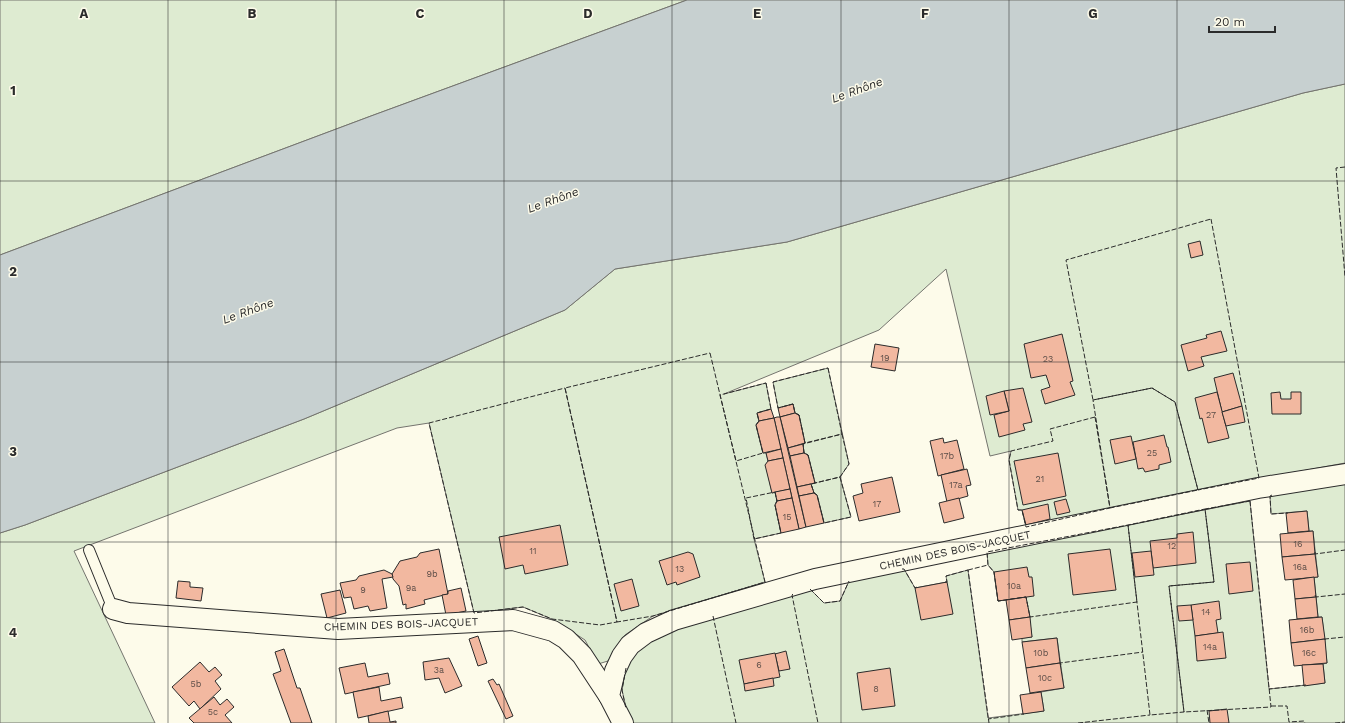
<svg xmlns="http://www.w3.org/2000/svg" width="1345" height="723" viewBox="0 0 1345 723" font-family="'Work Sans',sans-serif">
  <rect width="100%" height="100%" fill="#fdfbea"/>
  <g fill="#deebd1" stroke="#74746e">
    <path d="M 0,0 L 687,0 L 371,116 L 0,255 Z"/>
    <path d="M 1345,84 L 1345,463 L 1198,490 L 1026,527 L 1022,510 L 1018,510 L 1009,460 L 1011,451 L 990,456 L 946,269 L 879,330 L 724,394 L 766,383 L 771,409 L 757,413 L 759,421 L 756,425 L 763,453 L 766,453 L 768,461 L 766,465 L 772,493 L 775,492 L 777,501 L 775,505 L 781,533 L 754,539 L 765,582 L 653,616 L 625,635 L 608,661 L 598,664 L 585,640 L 554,620 L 523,607 L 474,613 L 429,423 L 397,428 L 74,551 L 155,723 L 0,723 L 0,533 L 25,525 L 304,419 L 565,310 L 615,269 L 787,242 L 1303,93 Z"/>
    <path d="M 828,368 L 849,464 L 840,477 L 851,517 L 824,523 L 817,495 L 814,493 L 811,484 L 815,483 L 808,455 L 804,453 L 803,444 L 805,443 L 799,415 L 795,413 L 793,404 L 778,408 L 773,382 Z"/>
    <path d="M 1345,483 L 1345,723 L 633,723 L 627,712 L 622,690 L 626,667 L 638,649 L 659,636 L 713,616 L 810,589 L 824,603 L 840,601 L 849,581 L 904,569 L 915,588 L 947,582 L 946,576 L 968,570 L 988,718 L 1044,711 L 1041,692 L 1064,688 L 1057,638 L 1022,642 L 1022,638 L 1032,637 L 1026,597 L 998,601 L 994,572 L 988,565 L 987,552 L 1250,501 L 1269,689 L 1325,683 L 1323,664 L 1327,663 L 1322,617 L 1318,617 L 1314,577 L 1318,577 L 1313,531 L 1309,531 L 1307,511 L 1271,514 L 1270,496 Z"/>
  </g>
  <path fill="#c7d0d0" stroke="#74746e" d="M 687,0 L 1345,0 L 1345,84 L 1303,93 L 787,242 L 615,269 L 565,310 L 304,419 L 25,525 L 0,533 L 0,255 L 371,116 Z"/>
  <g fill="#f2b8a0" stroke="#2b2b2b">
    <path d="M 1200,241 L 1203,255 L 1191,258 L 1188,244 Z"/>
    <path d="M 1221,331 L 1227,351 L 1201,357 L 1204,366 L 1188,371 L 1181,345 L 1207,338 L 1206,335 Z"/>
    <path d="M 1062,334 L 1073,381 L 1070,382 L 1075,395 L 1045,404 L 1041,390 L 1050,387 L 1046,375 L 1031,378 L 1024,344 Z"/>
    <path d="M 875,344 L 899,348 L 895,371 L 871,367 Z"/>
    <path d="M 1233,373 L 1242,406 L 1222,412 L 1214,378 Z"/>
    <path d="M 1023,388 L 1032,422 L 1023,424 L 1025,430 L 999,437 L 994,415 L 1009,411 L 1004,391 Z"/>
    <path d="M 1004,391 L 1009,411 L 990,415 L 986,396 Z"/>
    <path d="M 1217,392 L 1229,438 L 1208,443 L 1202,418 L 1200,419 L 1195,398 Z"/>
    <path d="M 1280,392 L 1281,399 L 1291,399 L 1291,392 L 1301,392 L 1301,414 L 1272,414 L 1271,393 Z"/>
    <path d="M 793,404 L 795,413 L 780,417 L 778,408 Z"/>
    <path d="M 1242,406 L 1245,422 L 1226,426 L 1222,412 Z"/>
    <path d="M 771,409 L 774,418 L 759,421 L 757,413 Z"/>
    <path d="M 795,413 L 799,415 L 805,443 L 788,448 L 780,417 Z"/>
    <path d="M 777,417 L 780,417 L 806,527 L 799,529 L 774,418 Z"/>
    <path d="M 774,418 L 781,449 L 763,453 L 756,425 L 759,421 Z"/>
    <path d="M 1164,435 L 1167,447 L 1168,447 L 1171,462 L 1159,465 L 1159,469 L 1145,472 L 1143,468 L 1138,469 L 1133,442 Z"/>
    <path d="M 1131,436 L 1136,459 L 1115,464 L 1110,440 Z"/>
    <path d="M 943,438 L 944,443 L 957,440 L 964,469 L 938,476 L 930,441 Z"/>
    <path d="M 803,444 L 804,453 L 790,456 L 788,448 Z"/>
    <path d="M 781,449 L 783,458 L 768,461 L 766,453 Z"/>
    <path d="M 804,453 L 808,455 L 815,483 L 797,487 L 790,456 Z"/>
    <path d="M 1058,453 L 1066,496 L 1023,505 L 1014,461 Z"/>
    <path d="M 783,458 L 790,489 L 772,493 L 765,465 L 768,461 Z"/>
    <path d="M 967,469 L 971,485 L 966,486 L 968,496 L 947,502 L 941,475 Z"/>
    <path d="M 892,477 L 900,512 L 859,521 L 853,496 L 863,493 L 861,484 Z"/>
    <path d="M 811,484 L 814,493 L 799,496 L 797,487 Z"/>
    <path d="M 790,489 L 792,498 L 777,501 L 775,492 Z"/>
    <path d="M 814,493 L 817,495 L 824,523 L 806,527 L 799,496 Z"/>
    <path d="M 792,498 L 799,529 L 781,533 L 775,505 L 777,501 Z"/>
    <path d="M 959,498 L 964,518 L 944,523 L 939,503 Z"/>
    <path d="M 1066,499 L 1070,512 L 1057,515 L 1054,502 Z"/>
    <path d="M 1048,504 L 1050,519 L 1026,525 L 1022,510 Z"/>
    <path d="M 1307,511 L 1309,531 L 1288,533 L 1286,513 Z"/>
    <path d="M 560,525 L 568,565 L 525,574 L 523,565 L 505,569 L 499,537 Z"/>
    <path d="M 1313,531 L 1315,554 L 1282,557 L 1280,534 Z"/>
    <path d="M 1193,532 L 1196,563 L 1153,568 L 1150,541 L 1177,538 L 1177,534 Z"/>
    <path d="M 439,549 L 448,594 L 424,600 L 425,604 L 406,609 L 406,604 L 403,605 L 399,586 L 393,579 L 392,574 L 400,561 L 417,557 L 420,553 Z"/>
    <path d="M 1110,549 L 1116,590 L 1073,595 L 1068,554 Z"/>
    <path d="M 1151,551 L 1154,575 L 1135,577 L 1132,553 Z"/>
    <path d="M 688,552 L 693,554 L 700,577 L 677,585 L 676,582 L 667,585 L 659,561 Z"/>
    <path d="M 1315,554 L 1318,577 L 1285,580 L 1282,557 Z"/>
    <path d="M 1250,562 L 1253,591 L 1229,594 L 1226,564 Z"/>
    <path d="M 1027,567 L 1029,577 L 1032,577 L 1034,596 L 998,601 L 994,572 Z"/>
    <path d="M 384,570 L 392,574 L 393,577 L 382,579 L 387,608 L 370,611 L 368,606 L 354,609 L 351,597 L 344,598 L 340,583 L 356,580 L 359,576 Z"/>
    <path d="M 1314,577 L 1316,597 L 1295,599 L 1293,580 Z"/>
    <path d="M 632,579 L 639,606 L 621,611 L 614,584 Z"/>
    <path d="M 178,581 L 190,582 L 190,587 L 203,588 L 201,601 L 176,598 Z"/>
    <path d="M 947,582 L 953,614 L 921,620 L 915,588 Z"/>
    <path d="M 461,588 L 466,611 L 446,615 L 442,595 L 448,594 L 448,591 Z"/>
    <path d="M 340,590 L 346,613 L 327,618 L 321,594 Z"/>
    <path d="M 1026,597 L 1030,617 L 1009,620 L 1006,600 Z"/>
    <path d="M 1316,597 L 1318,617 L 1297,619 L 1295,599 Z"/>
    <path d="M 1219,601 L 1221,619 L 1216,620 L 1218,633 L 1195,636 L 1191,605 Z"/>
    <path d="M 1191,605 L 1193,620 L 1179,621 L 1177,606 Z"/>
    <path d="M 1030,617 L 1032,637 L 1012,640 L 1009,620 Z"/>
    <path d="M 1322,617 L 1325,639 L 1291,643 L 1289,620 Z"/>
    <path d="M 1223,632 L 1226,658 L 1197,661 L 1195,636 Z"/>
    <path d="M 478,636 L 487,663 L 478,666 L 469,639 Z"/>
    <path d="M 1057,638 L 1060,663 L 1026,668 L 1022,642 Z"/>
    <path d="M 1325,639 L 1327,663 L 1294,666 L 1291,643 Z"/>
    <path d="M 284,649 L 297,688 L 300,688 L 312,723 L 291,723 L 273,674 L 281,671 L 275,652 Z"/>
    <path d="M 786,651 L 790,669 L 779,671 L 775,654 Z"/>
    <path d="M 775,653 L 780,677 L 744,684 L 739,660 Z"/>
    <path d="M 449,658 L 462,686 L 445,693 L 439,678 L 425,680 L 423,662 Z"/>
    <path d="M 200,662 L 209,672 L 215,667 L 222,675 L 215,681 L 221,689 L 200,709 L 194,701 L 189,706 L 172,687 Z"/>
    <path d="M 365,663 L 368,677 L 388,673 L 390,684 L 345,694 L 339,668 Z"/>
    <path d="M 1060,663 L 1064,688 L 1030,693 L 1026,668 Z"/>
    <path d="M 1323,664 L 1325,683 L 1304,686 L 1302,665 Z"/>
    <path d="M 890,668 L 895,706 L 862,710 L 857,673 Z"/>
    <path d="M 773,678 L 774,686 L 745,691 L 744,684 Z"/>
    <path d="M 493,679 L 497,685 L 499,684 L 513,716 L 506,719 L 488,681 Z"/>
    <path d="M 379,687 L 381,701 L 401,697 L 403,708 L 358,718 L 353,692 Z"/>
    <path d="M 1041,692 L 1044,711 L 1023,714 L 1020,695 Z"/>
    <path d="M 214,697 L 220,705 L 227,699 L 234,707 L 225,715 L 232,723 L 194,723 L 189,718 Z"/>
    <path d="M 1227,709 L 1229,723 L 1210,723 L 1209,711 Z"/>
    <path d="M 388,711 L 390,722 L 396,721 L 396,723 L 369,723 L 368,716 Z"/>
  </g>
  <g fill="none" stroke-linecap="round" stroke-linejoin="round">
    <g stroke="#2b2b2b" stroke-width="12">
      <path id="service" d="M 89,550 L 113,609"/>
    </g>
    <g stroke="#2b2b2b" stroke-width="22">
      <g id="minor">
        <path d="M 113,609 L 128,613 L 338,629 L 513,620 L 553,631 L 566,639 L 582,655 L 609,696"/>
        <path d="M 623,723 L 609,696 L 615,671 L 622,656 L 630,645 L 646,633 L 674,620 L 815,579 L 974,546 L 1258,488 L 1345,474"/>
      </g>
    </g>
    <use href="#service" stroke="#fdfbea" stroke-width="10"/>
    <use href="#minor" stroke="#fdfbea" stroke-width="20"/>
    <g stroke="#2b2b2b" stroke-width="1" stroke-dasharray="5 2" stroke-linecap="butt">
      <path d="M 1345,167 L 1336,168 L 1345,277"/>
      <path d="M 1211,219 L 1259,478 L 1198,490 L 1175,402 L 1152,388 L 1093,400 L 1066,260 Z"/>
      <path d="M 710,353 L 765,582 L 653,616 L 617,622 L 565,388 Z"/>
      <path d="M 828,368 L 842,434 L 805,443 L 799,415 L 795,413 L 793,404 L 778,408 L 773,382 Z"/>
      <path d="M 766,383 L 771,409 L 757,413 L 759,421 L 756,425 L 763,453 L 736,461 L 720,395 Z"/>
      <path d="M 565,388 L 617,622 L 600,625 L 552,619 L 523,607 L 474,613 L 429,423 Z"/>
      <path d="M 1152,388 L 1175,402 L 1198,490 L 1110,508 L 1093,400 Z"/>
      <path d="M 1095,417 L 1110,508 L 1026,527 L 1022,510 L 1018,510 L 1009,460 L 1011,451 L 1053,441 L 1050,429 Z"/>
      <path d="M 842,434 L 849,464 L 840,477 L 815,483 L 808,455 L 804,453 L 803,444 Z"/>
      <path d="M 840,477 L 851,517 L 824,523 L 817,495 L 814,493 L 811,484 Z"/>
      <path d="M 775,492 L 777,501 L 775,505 L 781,533 L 754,539 L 746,498 Z"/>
      <path d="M 1272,495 L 1270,496 L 1271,514 L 1288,513"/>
      <path d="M 1250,501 L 1271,707 L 1184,712 L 1169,586 L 1214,582 L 1205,509 Z"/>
      <path d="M 1205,509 L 1214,582 L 1169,586 L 1184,712 L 1150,715 L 1128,525 Z"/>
      <path d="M 1128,525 L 1137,602 L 1030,617 L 1026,597 L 998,601 L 994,572 L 988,565 L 987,552 Z"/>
      <path d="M 1315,552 L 1315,554 L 1345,550"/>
      <path d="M 902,569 L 904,569 L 915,588 L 917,587"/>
      <path d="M 968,570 L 988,565"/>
      <path d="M 945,582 L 947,582 L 946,576 L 968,570 L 989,723"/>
      <path d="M 810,589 L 824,603 L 840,601 L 849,581"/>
      <path d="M 793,594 L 792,595 L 818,723"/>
      <path d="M 1315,595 L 1316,597 L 1345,594"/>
      <path d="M 713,616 L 736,723"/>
      <path d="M 1325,640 L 1325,639 L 1345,637"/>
      <path d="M 1061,665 L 1060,663 L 1143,652"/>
      <path d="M 626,668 L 622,690 L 626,709"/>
      <path d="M 1270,690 L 1269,689 L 1306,685"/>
      <path d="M 1271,706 L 1287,706 L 1289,722 L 1304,721 L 1305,723"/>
      <path d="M 1207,710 L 1209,723"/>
      <path d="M 989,720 L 988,719 L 1024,714"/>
      <path d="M 1078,723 L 1150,715"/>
      <path d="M 1335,723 L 1345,722"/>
    </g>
  </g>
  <path fill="none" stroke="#2b2b2b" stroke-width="1" stroke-opacity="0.55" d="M 168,0 L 168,723M 336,0 L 336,723M 504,0 L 504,723M 672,0 L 672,723M 841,0 L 841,723M 1009,0 L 1009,723M 1177,0 L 1177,723M 0,181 L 1345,181M 0,362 L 1345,362M 0,542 L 1345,542"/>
  <g text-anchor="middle" stroke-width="3" stroke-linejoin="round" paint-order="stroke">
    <g font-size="9" fill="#5d4e48">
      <text x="885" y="361">19</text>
      <text x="1048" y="362">23</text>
      <text x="1211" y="418">27</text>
      <text x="1152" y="456">25</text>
      <text x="947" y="459">17b</text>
      <text x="1040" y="482">21</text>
      <text x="956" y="488">17a</text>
      <text x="877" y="507">17</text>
      <text x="787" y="520">15</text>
      <text x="1298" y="547">16</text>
      <text x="1172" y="549">12</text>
      <text x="533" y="554">11</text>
      <text x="1300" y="570">16a</text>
      <text x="680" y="572">13</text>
      <text x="432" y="577">9b</text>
      <text x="1014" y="589">10a</text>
      <text x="411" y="591">9a</text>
      <text x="363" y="593">9</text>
      <text x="1206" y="615">14</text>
      <text x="1307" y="633">16b</text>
      <text x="1210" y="650">14a</text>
      <text x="1041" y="656">10b</text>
      <text x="1309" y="656">16c</text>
      <text x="759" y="668">6</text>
      <text x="439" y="673">3a</text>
      <text x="1045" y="681">10c</text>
      <text x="196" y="687">5b</text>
      <text x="876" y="692">8</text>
      <text x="213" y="715">5c</text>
    </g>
    <g font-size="11" fill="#2b2b2b" stroke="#fdfbea">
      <text transform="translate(955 550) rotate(-12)" y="4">CHEMIN DES BOIS-JACQUET</text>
      <text transform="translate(401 624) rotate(-2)" y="4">CHEMIN DES BOIS-JACQUET</text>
    </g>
    <g font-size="12" font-style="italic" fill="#2b2b2b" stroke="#fdfbea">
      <text transform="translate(857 90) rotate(-20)" y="4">Le Rhône</text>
      <text transform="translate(553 200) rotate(-20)" y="4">Le Rhône</text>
      <text transform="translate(248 311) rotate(-20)" y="4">Le Rhône</text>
    </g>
  </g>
  <g font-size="13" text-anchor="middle" font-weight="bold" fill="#2b2b2b" stroke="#fdfbea" stroke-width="3" stroke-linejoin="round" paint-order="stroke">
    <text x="84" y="18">A</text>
    <text x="252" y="18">B</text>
    <text x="420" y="18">C</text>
    <text x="588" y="18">D</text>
    <text x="757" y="18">E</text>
    <text x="925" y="18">F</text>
    <text x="1093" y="18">G</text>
    <text x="13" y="95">1</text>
    <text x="13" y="276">2</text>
    <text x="13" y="456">3</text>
    <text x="13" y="637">4</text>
  </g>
  <path d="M1209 26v6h66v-6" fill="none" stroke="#2b2b2b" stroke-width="2"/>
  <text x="1215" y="26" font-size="12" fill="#2b2b2b" stroke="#fdfbea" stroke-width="3" paint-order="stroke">20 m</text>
</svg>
